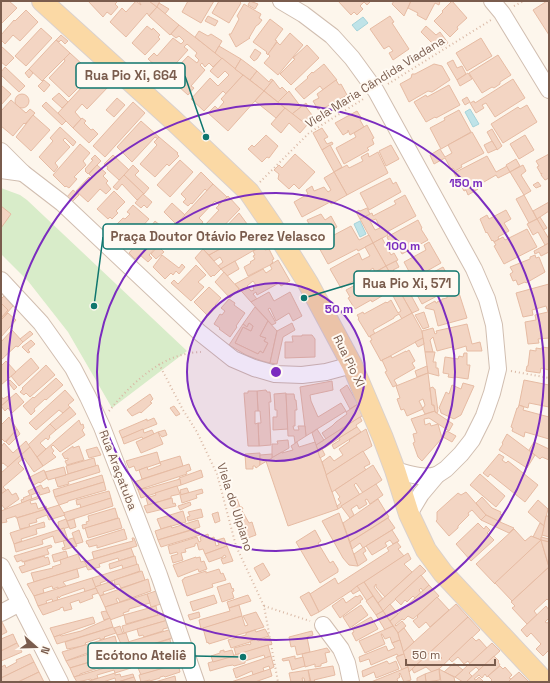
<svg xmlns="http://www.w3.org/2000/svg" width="550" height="683" viewBox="0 0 550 683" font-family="'Space Grotesk',sans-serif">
  <rect width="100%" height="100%" fill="#fdf6ec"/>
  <path fill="#d8ecc9" d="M 1,188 L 20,195 L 27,200 L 187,351 L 112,408 L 68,332 L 28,281 L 1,254 Z"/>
  <g fill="#bfe3e8" stroke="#a5d3da">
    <path d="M 363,17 L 368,23 L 357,31 L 352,25 Z"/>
    <path d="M 470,109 L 479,124 L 473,127 L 465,112 Z"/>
    <path d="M 360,221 L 366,234 L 360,237 L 354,224 Z"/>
  </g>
  <g fill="#f3d5c3" stroke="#e6bba3" fill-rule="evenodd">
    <path d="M 1,1 L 9,1 L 17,8 L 1,24 Z"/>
    <path d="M 88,1 L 118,1 L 115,4 L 118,7 L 111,15 L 107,12 L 103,17 Z"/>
    <path d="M 136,1 L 141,5 L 139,1 L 149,1 L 157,7 L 149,16 L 147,13 L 126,37 L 110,22 L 122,8 L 126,12 Z"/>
    <path d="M 149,1 L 160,1 L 157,7 Z"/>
    <path d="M 188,1 L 214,1 L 201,23 L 182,12 Z"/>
    <path d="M 219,1 L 239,1 L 241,3 L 229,23 L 212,13 Z"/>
    <path d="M 250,1 L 258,4 L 255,9 L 248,5 Z"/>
    <path d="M 338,1 L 371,1 L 367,5 L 364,2 L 360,6 L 363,9 L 357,15 L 354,12 L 351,15 Z"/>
    <path d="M 394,1 L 411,1 L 404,16 L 392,4 Z"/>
    <path d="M 411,1 L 440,1 L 439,5 L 435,3 L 426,20 L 417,15 L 418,13 L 408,8 Z"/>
    <path d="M 452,1 L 467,18 L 457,27 L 458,29 L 450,37 L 434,21 L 443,12 L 442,11 Z"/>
    <path d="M 547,1 L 549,1 L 549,35 L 533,10 Z"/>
    <path d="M 159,3 L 169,9 L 165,14 L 157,7 Z"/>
    <path d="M 244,4 L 261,14 L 259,18 L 262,20 L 259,24 L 256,26 L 249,38 L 250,38 L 236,47 L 229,34 L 231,34 L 239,19 L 237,16 Z"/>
    <path d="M 157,7 L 179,25 L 170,35 L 149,16 Z"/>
    <path d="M 26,10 L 38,22 L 20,41 L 13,35 L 5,44 L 1,40 L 1,35 L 14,20 L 15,21 Z"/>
    <path d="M 208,16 L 218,21 L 215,26 L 205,21 Z"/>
    <path d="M 390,16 L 394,22 L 392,23 L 409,49 L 393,60 L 389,53 L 393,51 L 389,46 L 384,49 L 370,29 Z"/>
    <path d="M 270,19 L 283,29 L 275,40 L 277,41 L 268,55 L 266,53 L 267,52 L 253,42 Z"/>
    <path d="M 179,25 L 222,58 L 213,67 L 209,63 L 205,67 L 202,63 L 200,65 L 205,70 L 191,86 L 194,88 L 188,95 L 148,59 L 154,53 L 157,56 L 173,38 L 181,44 L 184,41 L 179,36 L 176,38 L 171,34 ZM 187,44 L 197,53 L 195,56 L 199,60 L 197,63 L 188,56 L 173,72 L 170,70 L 188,50 L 184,47 Z"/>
    <path d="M 147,26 L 152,30 L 153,28 L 160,35 L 158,37 L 160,39 L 145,55 L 132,43 Z"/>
    <path d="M 426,26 L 436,35 L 440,32 L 448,43 L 438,49 L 421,32 Z"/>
    <path d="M 41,28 L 52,38 L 26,66 L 15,56 Z"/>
    <path d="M 199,31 L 208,36 L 211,34 L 222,41 L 215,53 L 195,37 Z"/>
    <path d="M 290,33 L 303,45 L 278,75 L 264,63 L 270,56 L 268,54 L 277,42 L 280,45 Z"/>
    <path d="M 61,35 L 68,41 L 65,44 L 61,40 L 59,42 L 56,40 Z"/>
    <path d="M 481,38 L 492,56 L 467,71 L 456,53 Z"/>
    <path d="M 56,40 L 70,53 L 42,81 L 29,69 Z"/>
    <path d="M 307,45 L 319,58 L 291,85 L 280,74 L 295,59 L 293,58 Z"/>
    <path d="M 1,46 L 14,58 L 6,66 L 1,62 Z"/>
    <path d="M 219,46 L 241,59 L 235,69 L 215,53 Z"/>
    <path d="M 255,49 L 261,53 L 257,59 L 254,61 L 250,57 Z"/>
    <path d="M 70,53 L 94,75 L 86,82 L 85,81 L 69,97 L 49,78 L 65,61 L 64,59 Z"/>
    <path d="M 498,55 L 511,75 L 500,82 L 500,84 L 494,88 L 492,87 L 482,93 L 469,73 Z"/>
    <path d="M 222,58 L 243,75 L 226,94 L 223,91 L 204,111 L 191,99 L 210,78 L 218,86 L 229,75 L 225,71 L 218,78 L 210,71 Z"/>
    <path d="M 241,59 L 257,71 L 250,80 L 235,69 Z"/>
    <path d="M 453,60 L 457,68 L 462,66 L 466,74 L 457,80 L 447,63 Z"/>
    <path d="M 324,64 L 337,80 L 323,90 L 320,86 L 304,99 L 295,89 L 308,78 L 307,77 L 312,72 L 313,73 Z"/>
    <path d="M 434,64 L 442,66 L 450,80 L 432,92 L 428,91 L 409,102 L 400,84 L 411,78 L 412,74 L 415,74 Z"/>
    <path d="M 5,67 L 25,86 L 19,92 L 1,75 L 1,72 Z"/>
    <path d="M 29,69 L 33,73 L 29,78 L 25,73 Z"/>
    <path d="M 257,71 L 269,82 L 271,79 L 273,80 L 264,91 L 250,80 Z"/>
    <path d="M 95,73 L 109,86 L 87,109 L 82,104 L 75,112 L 81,119 L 73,128 L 58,113 Z"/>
    <path d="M 468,73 L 472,79 L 460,86 L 457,80 Z"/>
    <path d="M 243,75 L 264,91 L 228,131 L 208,113 L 215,106 L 218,109 L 224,102 L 221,99 Z"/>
    <path d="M 513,79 L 525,98 L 495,117 L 486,103 L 482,105 L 484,108 L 476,113 L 470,103 L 474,101 L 475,103 Z"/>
    <path d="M 44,80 L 50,85 L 44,92 L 38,86 Z"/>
    <path d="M 273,80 L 280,89 L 282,87 L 288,93 L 278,102 L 264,91 Z"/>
    <path d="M 336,80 L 339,85 L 341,84 L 347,95 L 319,111 L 313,101 L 319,98 L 317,94 Z"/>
    <path d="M 1,85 L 11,94 L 1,105 Z"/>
    <path d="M 449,85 L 460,105 L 436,118 L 435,117 L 426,122 L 414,102 L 426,95 L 427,97 Z"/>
    <path d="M 264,91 L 285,108 L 276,118 L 255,101 Z"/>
    <path d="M 289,91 L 301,107 L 292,114 L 278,102 Z"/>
    <path d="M 59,93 L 68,102 L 62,108 L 52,99 Z"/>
    <circle cx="22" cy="101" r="7"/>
    <path d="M 467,97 L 470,102 L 465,105 L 462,100 Z"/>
    <path d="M 117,98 L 125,105 L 114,117 L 106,110 Z"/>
    <path d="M 11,100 L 26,113 L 30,109 L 35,113 L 25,124 L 24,123 L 13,136 L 1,126 L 1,111 Z"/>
    <path d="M 46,102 L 66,121 L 62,125 L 42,106 Z"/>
    <path d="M 133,102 L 145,113 L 105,157 L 93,146 Z"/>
    <path d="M 306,103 L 308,106 L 306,107 L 312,115 L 310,116 L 313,121 L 307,125 L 292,114 Z"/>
    <path d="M 527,105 L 537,122 L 503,143 L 491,124 L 518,107 L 520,109 Z"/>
    <path d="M 285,108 L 307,125 L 300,133 L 289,123 L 281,133 L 271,124 Z"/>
    <path d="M 459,110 L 471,132 L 441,149 L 430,128 L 445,120 L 444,118 Z"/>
    <path d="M 357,111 L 362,119 L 360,120 L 364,127 L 350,135 L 348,130 L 348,132 L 343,135 L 335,123 Z"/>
    <path d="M 33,115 L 50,130 L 31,151 L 16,137 Z"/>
    <path d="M 82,118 L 86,121 L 84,123 L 91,130 L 93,129 L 98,134 L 89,143 L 73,128 Z"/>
    <path d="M 141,121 L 159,137 L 158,139 L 155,137 L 132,162 L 117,147 Z"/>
    <path d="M 367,125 L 374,138 L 372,139 L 374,144 L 367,148 L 369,150 L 344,164 L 336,148 L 356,137 L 354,133 Z"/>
    <path d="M 60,127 L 76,142 L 73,146 L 65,138 L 63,140 L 70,147 L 55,163 L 58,167 L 54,172 L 39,157 L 53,141 L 50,138 Z"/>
    <path d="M 322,128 L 328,137 L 324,139 L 327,144 L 332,142 L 333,144 L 322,150 L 313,133 Z"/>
    <path d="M 492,129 L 502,146 L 497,150 L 487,132 Z"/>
    <path d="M 472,132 L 484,153 L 461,165 L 462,167 L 455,171 L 453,168 L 451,169 L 445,158 L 434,164 L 430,155 L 440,149 L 445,157 L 452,153 L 448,145 Z"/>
    <path d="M 266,135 L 278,146 L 269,158 L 267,157 L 262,162 L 248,149 L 252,145 L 254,147 Z"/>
    <path d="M 525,135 L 534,150 L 519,159 L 510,144 Z"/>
    <path d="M 159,137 L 178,153 L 177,154 L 179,156 L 169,166 L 167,164 L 155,177 L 140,164 L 157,145 L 154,142 Z"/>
    <path d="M 492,141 L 497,149 L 488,153 L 484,145 Z"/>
    <path d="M 80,144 L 90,153 L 83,161 L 86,165 L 74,177 L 77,179 L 69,188 L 66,186 L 65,187 L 53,175 Z"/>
    <path d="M 330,145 L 342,167 L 334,172 L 322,150 Z"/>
    <path d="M 391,145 L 399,159 L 386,166 L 379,151 Z"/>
    <path d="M 378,152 L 388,173 L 347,195 L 334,172 L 347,165 L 349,168 L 363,161 L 361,157 L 368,153 L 369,157 Z"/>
    <path d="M 295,154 L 315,172 L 299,189 L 294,184 L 289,189 L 278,179 L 279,174 L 274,170 L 279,165 L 282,168 Z"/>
    <path d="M 549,154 L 549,178 L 545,180 L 541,175 L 542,173 L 541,174 L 537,167 L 539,166 L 536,161 Z"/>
    <path d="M 95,155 L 101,161 L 88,174 L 85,171 L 86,170 L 85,169 L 93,160 L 91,159 Z"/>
    <path d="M 113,155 L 129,170 L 119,180 L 107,169 L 108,167 L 104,164 Z"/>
    <path d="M 487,156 L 496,172 L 507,166 L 510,172 L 498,178 L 496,175 L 477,186 L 478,189 L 468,195 L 466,190 L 464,191 L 454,173 Z"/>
    <path d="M 516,159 L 520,166 L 510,172 L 506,165 Z"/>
    <path d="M 180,160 L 193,172 L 170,197 L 157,185 Z"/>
    <path d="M 97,165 L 106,173 L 103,176 L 108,181 L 106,183 L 111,189 L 106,194 L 100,189 L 88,202 L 76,191 L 89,177 L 91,179 L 92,177 L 89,174 Z"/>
    <path d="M 133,165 L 139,171 L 135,175 L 149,188 L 144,194 L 124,175 Z"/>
    <path d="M 523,165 L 526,171 L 521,175 L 531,191 L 524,195 L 510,172 Z"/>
    <path d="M 201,172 L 213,184 L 207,191 L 205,189 L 192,204 L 191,203 L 188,206 L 183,202 L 186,199 L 181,194 Z"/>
    <path d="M 334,172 L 347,195 L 331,204 L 330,202 L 302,217 L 294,202 L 308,194 L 306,190 L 312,186 L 314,191 L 324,187 L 328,192 L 331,190 L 324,178 Z"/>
    <path d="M 124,175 L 144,194 L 137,200 L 122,184 L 117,190 L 113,187 Z"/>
    <path d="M 390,178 L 393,184 L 396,182 L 401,192 L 369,210 L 360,193 Z"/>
    <path d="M 538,182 L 541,186 L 536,188 L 533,185 Z"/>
    <path d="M 213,184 L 227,197 L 219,205 L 215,201 L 199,218 L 203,222 L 190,236 L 176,224 Z"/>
    <path d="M 73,190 L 79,195 L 72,202 L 67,197 Z"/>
    <path d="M 114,191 L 125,202 L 116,211 L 118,213 L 112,219 L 110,217 L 108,219 L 97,209 Z"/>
    <path d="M 143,194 L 152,202 L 147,208 L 144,205 L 141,208 L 135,203 Z"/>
    <path d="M 405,195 L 416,216 L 387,232 L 388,235 L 373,243 L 360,219 L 372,213 L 373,216 L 396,204 L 394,201 ZM 376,219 L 380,228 L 375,230 L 370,221 Z"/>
    <path d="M 524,195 L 537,219 L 529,223 L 516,199 Z"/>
    <path d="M 228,196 L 240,209 L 214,236 L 206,229 L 203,233 L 210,240 L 202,248 L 190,236 L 202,223 L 205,225 L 219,210 L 216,208 Z"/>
    <path d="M 549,202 L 549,211 L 537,219 L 533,211 Z"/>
    <path d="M 172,203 L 185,215 L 176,224 L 164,212 Z"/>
    <path d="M 133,205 L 149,219 L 139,230 L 142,233 L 131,244 L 128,241 L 125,245 L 112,233 L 118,227 L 116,225 L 123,218 L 125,219 L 130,214 L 127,212 Z"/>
    <path d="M 1,206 L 11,214 L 1,228 Z"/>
    <path d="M 367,208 L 370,214 L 360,219 L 356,212 L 359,210 L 360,211 Z"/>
    <path d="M 506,210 L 511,219 L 504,223 L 509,231 L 498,237 L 499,239 L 494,242 L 493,240 L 492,241 L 487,232 L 486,233 L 480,219 L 487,215 L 489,219 Z"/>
    <path d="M 239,213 L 250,228 L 228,241 L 220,233 Z"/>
    <path d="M 321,214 L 325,220 L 331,216 L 337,227 L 328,232 L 330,236 L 318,242 L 307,220 Z"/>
    <path d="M 540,217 L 547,228 L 543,230 L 537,219 Z"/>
    <path d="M 537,219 L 549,239 L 549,243 L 545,245 L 538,232 L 533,235 L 527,224 Z"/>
    <path d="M 418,220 L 422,228 L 421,229 L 428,240 L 402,254 L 397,245 L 392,248 L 387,237 Z"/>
    <path d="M 155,221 L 162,227 L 158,231 L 152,225 Z"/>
    <path d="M 179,226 L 183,231 L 175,240 L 172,237 L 170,239 L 173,242 L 169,246 L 167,244 L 162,249 L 158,245 L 149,255 L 152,258 L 148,262 L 140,255 L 135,259 L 129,253 L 135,246 L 134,244 L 142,235 L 144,237 L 151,230 L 158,236 L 153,241 L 156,244 L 157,242 L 156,240 L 165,230 L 172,236 L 177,233 L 174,230 Z"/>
    <path d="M 351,226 L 359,240 L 369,235 L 373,243 L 358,251 L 357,249 L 328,264 L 317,244 Z"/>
    <path d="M 527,229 L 537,247 L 504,264 L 494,246 L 496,245 L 494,242 L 503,237 L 505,240 Z"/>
    <path d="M 255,230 L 263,245 L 237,260 L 221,269 L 218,266 L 223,262 L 220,257 L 214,261 L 209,255 L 227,245 L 230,249 L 238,244 L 236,240 Z"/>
    <path d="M 382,238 L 391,255 L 394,253 L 398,260 L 386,266 L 373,243 Z"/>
    <path d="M 224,239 L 227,245 L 209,255 L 202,248 L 209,241 L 212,245 Z"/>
    <path d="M 429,242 L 441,263 L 413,279 L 404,262 L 426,250 L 424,245 Z"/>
    <path d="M 373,243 L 386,266 L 375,272 L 373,268 L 369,271 L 369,272 L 341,288 L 330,269 L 359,253 L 362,260 L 370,256 L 365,247 Z"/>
    <path d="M 549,243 L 549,252 L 541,256 L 539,252 L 535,254 L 534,251 Z"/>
    <path d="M 158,246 L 164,252 L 156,259 L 151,254 Z"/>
    <path d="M 263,246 L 265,250 L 269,249 L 274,259 L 272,260 L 273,262 L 270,265 L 248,276 L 244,267 L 251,263 L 250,262 L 255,259 L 253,256 L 255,255 L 253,251 Z"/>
    <path d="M 203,249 L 221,269 L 214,276 L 213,275 L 211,277 L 195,258 Z"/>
    <path d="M 162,255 L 179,268 L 182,264 L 185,267 L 179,274 L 176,271 L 173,275 L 171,273 L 165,279 L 153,267 Z"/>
    <path d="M 535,255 L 536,258 L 539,257 L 545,272 L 526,283 L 525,282 L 518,285 L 516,280 L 513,281 L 510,274 L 513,272 L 510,267 L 530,259 L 530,257 Z"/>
    <path d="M 278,260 L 290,281 L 281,286 L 279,283 L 257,295 L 256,292 L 253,294 L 257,299 L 251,302 L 235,284 L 263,269 L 266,273 L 272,269 L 270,265 ZM 253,281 L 256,285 L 253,286 L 254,290 L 251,291 L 247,286 Z"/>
    <path d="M 235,261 L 239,269 L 227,276 L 221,269 Z"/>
    <path d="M 396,261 L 399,267 L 393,270 L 395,273 L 391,275 L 386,266 Z"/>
    <path d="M 196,265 L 206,275 L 198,282 L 204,287 L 191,301 L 171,283 L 174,280 L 178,284 Z"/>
    <path d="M 386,266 L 399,290 L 390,295 L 376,272 Z"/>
    <path d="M 443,267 L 454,287 L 441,294 L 440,292 L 436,294 L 437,296 L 422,304 L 411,284 L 421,279 L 424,283 L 429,281 L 426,276 Z"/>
    <path d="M 224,272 L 239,289 L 230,298 L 215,282 Z"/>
    <path d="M 377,276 L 386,292 L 381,295 L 382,296 L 372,302 L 371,300 L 355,309 L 348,298 L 350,297 L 346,290 L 357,284 L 359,286 Z"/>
    <path d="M 549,284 L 549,312 L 548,312 L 546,306 L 532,310 L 533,315 L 523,317 L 516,293 Z"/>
    <path d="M 406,286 L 419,310 L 412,313 L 399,290 Z"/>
    <path d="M 209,287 L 221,298 L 215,305 L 217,306 L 208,316 L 194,302 Z"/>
    <path d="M 399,290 L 412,313 L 402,319 L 399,314 L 394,317 L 394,318 L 373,330 L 375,334 L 369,337 L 358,319 L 359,318 L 357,315 L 363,312 L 364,314 L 386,302 L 387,303 L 391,300 L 398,313 L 401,311 L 392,294 Z"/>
    <path d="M 269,292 L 274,301 L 290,292 L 302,316 L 293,321 L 289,313 L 276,321 L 270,308 L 268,309 L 276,323 L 272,325 L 251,302 Z"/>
    <path d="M 459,293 L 467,318 L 438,326 L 434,310 L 425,308 L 426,306 L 435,301 L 436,303 L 437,303 L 437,302 L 442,300 L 442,299 L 447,298 L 447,296 Z"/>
    <path d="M 4,296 L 13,306 L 1,320 L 1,318 L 8,310 L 1,303 L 1,299 Z"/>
    <path d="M 229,299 L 235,303 L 234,305 L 245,313 L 236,326 L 237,327 L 230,337 L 219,329 L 220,328 L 214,324 L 220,314 L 222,315 L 225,311 L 221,308 Z"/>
    <path d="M 1,303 L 8,310 L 1,318 Z"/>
    <path d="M 255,307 L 268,321 L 260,336 L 266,338 L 264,341 L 268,343 L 263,353 L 260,351 L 258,354 L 235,343 L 243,327 L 251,331 L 253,326 L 249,323 L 247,327 L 243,324 Z"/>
    <path d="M 424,312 L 429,327 L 423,329 L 415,315 Z"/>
    <path d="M 548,312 L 549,312 L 549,338 L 538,339 L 539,343 L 528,344 L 525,322 L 536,320 L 535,315 Z"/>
    <path d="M 8,313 L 16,320 L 1,337 L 1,320 Z"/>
    <path d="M 412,313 L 422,331 L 423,338 L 381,361 L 370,341 L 372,340 L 370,336 Z"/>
    <path d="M 268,321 L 277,331 L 270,363 L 262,361 L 246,355 L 229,345 L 243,324 L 247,327 L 249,323 L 253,326 L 251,331 L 243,327 L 235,343 L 258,354 L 260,351 L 263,353 L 268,343 L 264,341 L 266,338 L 260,336 Z"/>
    <path d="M 292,323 L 295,330 L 283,337 L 277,364 L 270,363 L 277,331 Z"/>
    <path d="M 467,324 L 472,344 L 480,342 L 482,351 L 467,351 L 466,346 L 453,350 L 452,347 L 437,351 L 433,337 L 430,340 L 433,352 L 425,352 L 422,331 L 433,328 L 435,334 L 437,333 L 436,331 Z"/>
    <path d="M 12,330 L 23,342 L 18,347 L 16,346 L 1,360 L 1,342 Z"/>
    <path d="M 30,331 L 33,334 L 23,342 L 20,339 Z"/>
    <path d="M 302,335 L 312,335 L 315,339 L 315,357 L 285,358 L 285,342 L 293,342 L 292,336 L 302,336 Z"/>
    <path d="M 423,338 L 424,344 L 418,347 L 415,342 Z"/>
    <path d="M 31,340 L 35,344 L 28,350 L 30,352 L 28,353 L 22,347 Z"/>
    <path d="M 542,347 L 549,348 L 549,370 L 541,368 L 540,373 L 526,371 L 527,366 L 528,366 L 530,350 L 536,351 L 536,348 L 542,349 Z"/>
    <path d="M 409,350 L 415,361 L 412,363 L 415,368 L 394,380 L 397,385 L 393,387 L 385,372 L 387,371 L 382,360 L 391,356 L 392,358 L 406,351 L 406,352 Z"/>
    <path d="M 425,352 L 435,352 L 433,362 L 436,362 L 436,368 L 438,368 L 439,376 L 428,373 Z"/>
    <path d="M 464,353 L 467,353 L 467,365 L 470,365 L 468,379 L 455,377 L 455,378 L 448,377 L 449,374 L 443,373 L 445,357 L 458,359 L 459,356 L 463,357 Z"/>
    <path d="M 31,358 L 39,368 L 19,386 L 11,376 Z"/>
    <path d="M 6,361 L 16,372 L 1,385 L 1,366 Z"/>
    <path d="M 46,365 L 55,375 L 30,397 L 26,393 L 24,395 L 20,392 L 23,389 L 22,388 Z"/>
    <path d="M 427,366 L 428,373 L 417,377 L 415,371 Z"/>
    <path d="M 428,373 L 432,405 L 434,405 L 435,411 L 425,414 L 422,408 L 424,407 L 425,405 L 423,399 L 419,401 L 423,409 L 407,416 L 404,409 L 401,410 L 397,399 L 400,398 L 396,386 Z"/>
    <path d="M 56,378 L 63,385 L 46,400 L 45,399 L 34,409 L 35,411 L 31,415 L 23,406 L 33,397 L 34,398 Z"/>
    <path d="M 10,380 L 17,387 L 14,390 L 8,382 Z"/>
    <path d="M 524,380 L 549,385 L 549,407 L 529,403 L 528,408 L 519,405 Z"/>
    <path d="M 332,381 L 333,390 L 310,395 L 311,401 L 318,417 L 341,403 L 346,411 L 306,436 L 300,387 Z"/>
    <path d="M 463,383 L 474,386 L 461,415 L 454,419 L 441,413 L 440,409 L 439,408 L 446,392 L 449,394 L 452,385 L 461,389 Z"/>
    <path d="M 347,385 L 358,404 L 350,409 L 340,390 Z"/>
    <path d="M 433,387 L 434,389 L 435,389 L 438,411 L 437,413 L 435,412 L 434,405 L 432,405 L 430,388 Z"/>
    <path d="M 65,390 L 74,400 L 68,405 L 70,407 L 63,413 L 59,410 L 36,430 L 29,423 Z"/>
    <path d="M 266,390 L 267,392 L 270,392 L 271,402 L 269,402 L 271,445 L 259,446 L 258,423 L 261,423 L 260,411 L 258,411 L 257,391 Z"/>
    <path d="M 248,391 L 257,391 L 258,411 L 255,411 L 255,424 L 258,423 L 259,446 L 248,446 L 244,393 L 248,393 Z"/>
    <path d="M 16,393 L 24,402 L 12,413 L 8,408 L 5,411 L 1,406 Z"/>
    <path d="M 286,393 L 288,429 L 273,430 L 273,417 L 277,417 L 277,410 L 275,410 L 274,394 Z"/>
    <path d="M 150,394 L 153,399 L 150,402 L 152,403 L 141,413 L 140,412 L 132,416 L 127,410 Z"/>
    <path d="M 286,394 L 294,394 L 295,400 L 296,400 L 297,410 L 295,410 L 295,426 L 293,426 L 294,430 L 299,430 L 298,426 L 305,426 L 306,436 L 295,443 L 294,436 L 288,436 Z"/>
    <path d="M 1,396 L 3,399 L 8,396 L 9,399 L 1,406 Z"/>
    <path d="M 358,404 L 362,416 L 326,439 L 322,433 L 332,426 L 336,422 L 347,414 L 346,412 Z"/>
    <path d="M 519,405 L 524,407 L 523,410 L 549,417 L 549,439 L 525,432 L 524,437 L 512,431 L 513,428 L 511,427 L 517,408 L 518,408 Z"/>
    <path d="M 174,406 L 180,414 L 176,416 L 170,408 Z"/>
    <path d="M 70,407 L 76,414 L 56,430 L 50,424 Z"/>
    <path d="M 435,411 L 435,412 L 453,424 L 449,431 L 429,418 L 424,419 L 425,425 L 430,423 L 431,426 L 438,424 L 442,438 L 422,461 L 418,457 L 413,443 L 415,442 L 413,434 L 417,433 L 411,419 Z"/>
    <path d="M 9,417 L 17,429 L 5,442 L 1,438 L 1,425 Z"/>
    <path d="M 360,417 L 362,421 L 356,425 L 357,427 L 318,452 L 316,445 Z"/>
    <path d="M 154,418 L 157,424 L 122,438 L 119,431 L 147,419 L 147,421 Z"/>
    <path d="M 79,420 L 81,425 L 83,424 L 84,428 L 82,430 L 85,435 L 60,452 L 53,445 L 51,447 L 54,451 L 52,453 L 56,457 L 43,466 L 37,457 Z"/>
    <path d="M 50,424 L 56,430 L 49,436 L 50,437 L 48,440 L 46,438 L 40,443 L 46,449 L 37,457 L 28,445 Z"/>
    <path d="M 357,427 L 361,432 L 334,449 L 332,445 L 340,440 L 339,438 Z"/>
    <path d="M 17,429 L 20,434 L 9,445 L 6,442 Z"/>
    <path d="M 143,429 L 144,433 L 152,430 L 154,434 L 143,439 L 142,437 L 124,444 L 122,438 Z"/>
    <path d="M 317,429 L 324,440 L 316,445 L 312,433 Z"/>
    <path d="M 366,429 L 372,446 L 326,475 L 322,462 L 330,456 L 334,461 L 343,455 L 339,449 L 350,441 L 349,440 Z"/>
    <path d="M 165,430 L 167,435 L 162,437 L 158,432 Z"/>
    <path d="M 447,431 L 456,436 L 452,442 L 443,437 Z"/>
    <path d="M 158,432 L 163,444 L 141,453 L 136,442 Z"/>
    <path d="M 507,434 L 535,455 L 527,468 L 499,450 L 503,444 L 502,443 Z"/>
    <path d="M 288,440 L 289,448 L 272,458 L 272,444 L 278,444 L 277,441 Z"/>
    <path d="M 26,441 L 30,447 L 8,467 L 3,463 L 1,464 L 1,447 L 4,443 L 13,453 Z"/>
    <path d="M 297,442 L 299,447 L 315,442 L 338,509 L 288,526 L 266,461 L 282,452 L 282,453 L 293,450 L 291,446 Z"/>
    <path d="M 534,442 L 549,449 L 549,460 L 542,457 L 540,459 L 529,450 Z"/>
    <path d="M 73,446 L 73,448 L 79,446 L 84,460 L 67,465 L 65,461 L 68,460 L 68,458 L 65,459 L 62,454 Z"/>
    <path d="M 30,447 L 43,466 L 34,472 L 24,458 L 18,463 L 24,469 L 3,487 L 7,491 L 1,494 L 1,473 Z"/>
    <path d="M 97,447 L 101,455 L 89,458 L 86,450 Z"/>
    <path d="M 322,449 L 325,455 L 320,458 L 318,452 Z"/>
    <path d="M 363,451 L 369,461 L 370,464 L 364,467 L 366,470 L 332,492 L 326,475 Z"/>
    <path d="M 157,452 L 160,463 L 136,471 L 134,466 L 129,468 L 126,461 Z"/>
    <path d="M 260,453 L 260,465 L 256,468 L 255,466 L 253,466 L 253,469 L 246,469 L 245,454 Z"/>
    <path d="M 272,454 L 272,458 L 260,465 L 260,455 Z"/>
    <path d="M 499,454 L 504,457 L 502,460 L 506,463 L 508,461 L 538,485 L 525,502 L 490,474 L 488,477 L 483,473 Z"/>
    <path d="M 180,456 L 183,466 L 142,479 L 139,470 L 147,467 L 148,470 L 161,465 L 160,462 Z"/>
    <path d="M 94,458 L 96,466 L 68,474 L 66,466 Z"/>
    <path d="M 189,464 L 191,470 L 186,472 L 187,474 L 138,490 L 134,482 Z"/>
    <path d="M 98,465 L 100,472 L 68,482 L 69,484 L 58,487 L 55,478 Z"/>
    <path d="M 373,465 L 382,480 L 363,493 L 356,483 L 354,485 L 360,495 L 338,509 L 337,506 L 341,503 L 338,499 L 340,497 L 335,490 Z"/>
    <path d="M 64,467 L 66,475 L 48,480 L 45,472 Z"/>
    <path d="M 44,470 L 47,478 L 40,483 L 39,482 L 34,485 L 28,478 Z"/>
    <path d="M 201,470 L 203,477 L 181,485 L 179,478 Z"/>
    <path d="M 480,474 L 505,496 L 496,507 L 470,485 Z"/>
    <path d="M 102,475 L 104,482 L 55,497 L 53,490 Z"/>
    <path d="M 180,479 L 181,485 L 141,498 L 138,490 L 145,488 L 145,489 Z"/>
    <path d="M 104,482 L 106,490 L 68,501 L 68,502 L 59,505 L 55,497 Z"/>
    <path d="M 376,484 L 383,495 L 370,504 L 367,499 L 365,500 L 367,504 L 359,509 L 357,505 L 351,509 L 354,515 L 350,518 L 341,506 Z"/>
    <path d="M 41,485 L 43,489 L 48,487 L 50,492 L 40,495 L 39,492 L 31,495 L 32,499 L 22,503 L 21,500 L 24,499 L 23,498 L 30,495 L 28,491 Z"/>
    <path d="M 177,486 L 180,494 L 171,496 L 171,498 L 148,505 L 146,498 L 156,495 L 155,493 Z"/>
    <path d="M 187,488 L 189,493 L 181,495 L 180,490 Z"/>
    <path d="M 8,489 L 12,495 L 16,493 L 19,499 L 5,509 L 1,504 L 1,494 Z"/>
    <path d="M 202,489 L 203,493 L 196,495 L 197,498 L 182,503 L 180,495 Z"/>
    <path d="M 109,491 L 111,498 L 81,508 L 80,504 L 77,505 L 76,500 Z"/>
    <path d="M 466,492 L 486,515 L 481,520 L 472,510 L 468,513 L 469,515 L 458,526 L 458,528 L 449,536 L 436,521 L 437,520 L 437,512 L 458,493 L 461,495 Z"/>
    <path d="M 39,496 L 40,498 L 30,501 L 31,504 L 36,503 L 38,509 L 46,506 L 47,509 L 16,518 L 16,516 L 6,519 L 7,522 L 1,523 L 1,511 Z"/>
    <path d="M 236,496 L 240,507 L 242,507 L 243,509 L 241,509 L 249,523 L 252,522 L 256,535 L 245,539 L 230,500 Z"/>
    <path d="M 482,497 L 492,508 L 501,512 L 500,514 L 503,515 L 500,522 L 486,515 L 476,503 Z"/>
    <path d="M 111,498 L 113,506 L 67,521 L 63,513 Z"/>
    <path d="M 172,498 L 173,504 L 175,503 L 176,506 L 147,513 L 144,506 Z"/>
    <path d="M 378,499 L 389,517 L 350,542 L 343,523 Z"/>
    <path d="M 538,500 L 548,509 L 544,526 L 528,512 Z"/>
    <path d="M 190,502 L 191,505 L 180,510 L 178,506 Z"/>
    <path d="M 59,505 L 65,515 L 49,520 L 47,515 L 36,519 L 37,522 L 29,524 L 30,527 L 20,529 L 17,518 Z"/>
    <path d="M 115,508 L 118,518 L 83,529 L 82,525 L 87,524 L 86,522 L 89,521 L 88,516 Z"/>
    <path d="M 201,509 L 203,517 L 188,521 L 187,517 L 190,516 L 188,512 Z"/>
    <path d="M 183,511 L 186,522 L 161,529 L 157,519 Z"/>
    <path d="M 218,512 L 220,521 L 215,523 L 212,514 Z"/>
    <path d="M 339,513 L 358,566 L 357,566 L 349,565 L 343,558 L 322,521 Z"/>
    <path d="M 486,515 L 500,522 L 514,528 L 509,533 L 481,520 Z"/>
    <path d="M 546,516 L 549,516 L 549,537 L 542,535 Z"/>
    <path d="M 119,518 L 122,528 L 88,538 L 85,528 Z"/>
    <path d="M 388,518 L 395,528 L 363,548 L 360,543 L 352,549 L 350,542 Z"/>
    <path d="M 66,519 L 69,527 L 59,530 L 58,522 Z"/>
    <path d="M 74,519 L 76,527 L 70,529 L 67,521 Z"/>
    <path d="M 198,520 L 200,527 L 158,540 L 155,531 L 171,526 L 172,528 Z"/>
    <path d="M 44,522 L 45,527 L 36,529 L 37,534 L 21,539 L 22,541 L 14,544 L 10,533 Z"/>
    <path d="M 478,523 L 484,529 L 486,526 L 490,530 L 487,533 L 494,540 L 471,561 L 456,544 Z"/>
    <path d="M 540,523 L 544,526 L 541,540 L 533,537 Z"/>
    <path d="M 64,528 L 68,540 L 55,543 L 53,536 L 42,540 L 43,544 L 16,552 L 14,544 Z"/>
    <path d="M 124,529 L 127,539 L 97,548 L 97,545 L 89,547 L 88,544 L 87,544 L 86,541 Z"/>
    <path d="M 195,529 L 196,532 L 199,532 L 200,535 L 161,547 L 158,540 Z"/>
    <path d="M 514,529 L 525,541 L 531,536 L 541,540 L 495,584 L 476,564 Z"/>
    <path d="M 79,530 L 83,542 L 76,544 L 72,533 Z"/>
    <path d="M 315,530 L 321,541 L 318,543 L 330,563 L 333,561 L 338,569 L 338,572 L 320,583 L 296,542 Z"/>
    <path d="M 392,530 L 399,541 L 393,544 L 390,540 L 385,543 L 387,546 L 372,555 L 366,546 Z"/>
    <path d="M 208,534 L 209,539 L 214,537 L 216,546 L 219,545 L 217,540 L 224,538 L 227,546 L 205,554 L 203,549 L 199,550 L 197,543 L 195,544 L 195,546 L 185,549 L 186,552 L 181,553 L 183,560 L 173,563 L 171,556 L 178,554 L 177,552 L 170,554 L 168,546 L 197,537 L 199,542 L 201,541 L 200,537 Z"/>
    <path d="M 541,537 L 549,539 L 549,542 L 541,540 Z"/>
    <path d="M 73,538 L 77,546 L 63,550 L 62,548 L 65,547 L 63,541 Z"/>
    <path d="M 132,538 L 134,538 L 137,546 L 94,559 L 92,552 L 133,541 Z"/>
    <path d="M 541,540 L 549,567 L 512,601 L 495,583 Z"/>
    <path d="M 541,540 L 549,542 L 549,567 Z"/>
    <path d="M 397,542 L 401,547 L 398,549 L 404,556 L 319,612 L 310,594 L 335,578 L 338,584 L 389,551 L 387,548 Z"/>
    <path d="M 51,545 L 52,547 L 47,549 L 49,554 L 22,562 L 22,560 L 17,562 L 14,556 Z"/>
    <path d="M 227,546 L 233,561 L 223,564 L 221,559 L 226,557 L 225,555 L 223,556 L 223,557 L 209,562 L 205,554 Z"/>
    <path d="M 364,547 L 366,551 L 363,553 L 367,560 L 358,566 L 354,554 Z"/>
    <path d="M 131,548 L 134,556 L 119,561 L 118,558 L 99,564 L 100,567 L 88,570 L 84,562 Z"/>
    <path d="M 66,551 L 68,558 L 54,562 L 52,555 Z"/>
    <path d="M 408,553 L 411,559 L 404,564 L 412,572 L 385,597 L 376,587 L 376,584 L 374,587 L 383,599 L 378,603 L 364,582 Z"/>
    <path d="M 78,554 L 81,562 L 84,561 L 87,566 L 34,582 L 31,573 L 53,568 L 52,567 L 61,564 L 60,560 Z"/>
    <path d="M 44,556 L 45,558 L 48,557 L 50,564 L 22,573 L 19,567 L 25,565 L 24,562 Z"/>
    <path d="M 135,556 L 137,565 L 123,569 L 122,565 L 110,569 L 109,564 Z"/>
    <path d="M 196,557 L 196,558 L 200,557 L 201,562 L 204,561 L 207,569 L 199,572 L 198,569 L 178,577 L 173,565 Z"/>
    <path d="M 263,563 L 270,575 L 261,581 L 254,568 Z"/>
    <path d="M 138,564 L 140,571 L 109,582 L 108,580 L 100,583 L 101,585 L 95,587 L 92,578 Z"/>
    <path d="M 420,565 L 426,571 L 383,611 L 378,603 Z"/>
    <path d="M 549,567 L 549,601 L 547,599 L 534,611 L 537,615 L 527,624 L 512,608 L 515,606 L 511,602 Z"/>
    <path d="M 77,569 L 79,577 L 63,582 L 66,586 L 58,589 L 58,587 L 53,589 L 52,586 L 43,589 L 44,593 L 34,596 L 27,584 Z"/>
    <path d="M 219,569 L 221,574 L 223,573 L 226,580 L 212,584 L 213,587 L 187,596 L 182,580 L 184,579 L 184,578 L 206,571 L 206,573 Z"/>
    <path d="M 142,571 L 145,580 L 121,588 L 119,584 L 115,585 L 114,580 Z"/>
    <path d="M 421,575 L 429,585 L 423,591 L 421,588 L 419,590 L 421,593 L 415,598 L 413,596 L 407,602 L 405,600 L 401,605 L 395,599 Z"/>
    <path d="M 92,578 L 96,588 L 85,592 L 84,588 L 61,596 L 59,598 L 59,597 L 57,597 L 58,600 L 53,602 L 52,599 L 46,601 L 47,604 L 38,606 L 34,596 Z"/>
    <path d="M 148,579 L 151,591 L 120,602 L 118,598 L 116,599 L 118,603 L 105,607 L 100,596 Z"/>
    <path d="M 112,581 L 115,588 L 103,592 L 104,594 L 100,596 L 95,587 Z"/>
    <path d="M 364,582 L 373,596 L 367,601 L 357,586 Z"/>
    <path d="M 230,583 L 232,589 L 233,588 L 234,591 L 232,592 L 234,598 L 222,602 L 217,587 Z"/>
    <path d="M 429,585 L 439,596 L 413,619 L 408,616 L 404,620 L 402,619 L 395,625 L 396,626 L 402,621 L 406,626 L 398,633 L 390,621 Z"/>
    <path d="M 357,586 L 360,590 L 353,594 L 351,591 Z"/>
    <path d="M 96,588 L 98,593 L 92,595 L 93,598 L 80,603 L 79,600 L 70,603 L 72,609 L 64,611 L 63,607 L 60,608 L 60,609 L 43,615 L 38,606 Z"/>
    <path d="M 156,591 L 161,604 L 151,607 L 147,594 Z"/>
    <path d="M 309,592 L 319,612 L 311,616 L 300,597 Z"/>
    <path d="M 147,594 L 150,603 L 129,609 L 129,611 L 123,613 L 124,615 L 110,620 L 105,607 Z"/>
    <path d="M 214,595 L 217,603 L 193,611 L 190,602 Z"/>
    <path d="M 248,595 L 251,601 L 229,608 L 227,602 Z"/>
    <path d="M 360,595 L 363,599 L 360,601 L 361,602 L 340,618 L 332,606 L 343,598 L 346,603 L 356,596 L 357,597 Z"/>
    <path d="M 373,596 L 383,611 L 376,615 L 366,601 Z"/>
    <path d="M 437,597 L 449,610 L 430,627 L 426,622 L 419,628 L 413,621 L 418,617 L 417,616 Z"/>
    <path d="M 390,604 L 398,614 L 390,621 L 383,611 Z"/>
    <path d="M 456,604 L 468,617 L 409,672 L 403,652 Z"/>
    <path d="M 239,605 L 242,616 L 201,629 L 199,620 L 230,611 L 229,608 Z"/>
    <path d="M 361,605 L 368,615 L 350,628 L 343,617 Z"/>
    <path d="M 156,606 L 158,615 L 126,624 L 124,615 Z"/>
    <path d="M 546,606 L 549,610 L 549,618 L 545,622 L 547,623 L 549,622 L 549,650 L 543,656 L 536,649 L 541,644 L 531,633 L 527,637 L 521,630 Z"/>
    <path d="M 106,611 L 110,618 L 104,620 L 101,612 Z"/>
    <path d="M 383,611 L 393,626 L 385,630 L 376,615 Z"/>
    <path d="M 199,612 L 200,617 L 190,620 L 188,615 Z"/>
    <path d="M 256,612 L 264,627 L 209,644 L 208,642 L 207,643 L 203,628 L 242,616 L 245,626 L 248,625 L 243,616 Z"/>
    <path d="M 165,613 L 168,620 L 124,633 L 122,626 Z"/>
    <path d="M 93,617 L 95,623 L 54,637 L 50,628 Z"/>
    <path d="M 371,617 L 378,629 L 356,641 L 352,633 L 354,632 L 352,628 Z"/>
    <path d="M 468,617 L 480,630 L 439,669 L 432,672 L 426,667 L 414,673 L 412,669 ZM 437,653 L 442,658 L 439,661 L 434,656 Z"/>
    <path d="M 110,618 L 113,627 L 57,644 L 54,637 L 60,635 L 61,636 L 81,631 Z"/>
    <path d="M 1,620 L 7,632 L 1,635 Z"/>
    <path d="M 168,620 L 171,627 L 163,629 L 163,631 L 144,637 L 143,635 L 139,636 L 137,629 Z"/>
    <path d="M 120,626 L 123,634 L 117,635 L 114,628 Z"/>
    <path d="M 393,626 L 398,633 L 400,640 L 392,643 L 390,637 L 385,639 L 382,634 L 381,634 L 385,644 L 365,653 L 359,641 Z"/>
    <path d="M 113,627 L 116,633 L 104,637 L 105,638 L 100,640 L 100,638 L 85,643 L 86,644 L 83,646 L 67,649 L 65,642 Z"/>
    <path d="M 404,628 L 414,642 L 403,652 L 398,633 Z"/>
    <path d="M 172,629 L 175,637 L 146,646 L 146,644 L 134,647 L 135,649 L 124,653 L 121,644 Z"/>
    <path d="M 265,629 L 269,636 L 231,648 L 228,640 L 246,635 L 246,633 L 255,630 L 256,632 Z"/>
    <path d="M 312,631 L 313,635 L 307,637 L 310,652 L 297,655 L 295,646 L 291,647 L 289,637 Z"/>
    <path d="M 126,633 L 129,642 L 121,644 L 117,635 Z"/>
    <path d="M 13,634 L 17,643 L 1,651 L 1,639 Z"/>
    <path d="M 115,636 L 117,644 L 89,651 L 90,652 L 66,661 L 62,652 Z"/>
    <path d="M 472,637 L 476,641 L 479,639 L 487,648 L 470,664 L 468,661 L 464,664 L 458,657 L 452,662 L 449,659 Z"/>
    <path d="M 267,638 L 270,638 L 272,644 L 236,655 L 234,648 L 249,644 L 249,645 L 251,644 L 250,641 L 257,639 L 258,641 Z"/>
    <path d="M 170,639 L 173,656 L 138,666 L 137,663 L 129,665 L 124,653 Z"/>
    <path d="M 400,640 L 404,654 L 398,656 L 397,654 L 371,665 L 369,659 L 360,662 L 359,657 L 386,646 L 388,651 L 395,648 L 392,643 Z"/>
    <path d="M 17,643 L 22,652 L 1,661 L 1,651 Z"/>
    <path d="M 492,643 L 500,651 L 479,670 L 476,667 L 469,673 L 472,676 L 466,682 L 463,682 L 455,677 Z"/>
    <path d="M 121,644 L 122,647 L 115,649 L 116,654 L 70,668 L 66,661 Z"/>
    <path d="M 268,645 L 271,656 L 265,658 L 264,655 L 245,661 L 245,663 L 234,666 L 233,665 L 227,666 L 210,671 L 208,663 Z"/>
    <path d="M 327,648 L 330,652 L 325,653 L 327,662 L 321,664 L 321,666 L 315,667 L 315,664 L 305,667 L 302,654 Z"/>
    <path d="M 224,650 L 224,652 L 232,650 L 234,656 L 213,662 L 211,656 L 220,653 L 220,651 Z"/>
    <path d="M 124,652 L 128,661 L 115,665 L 114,663 L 80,674 L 80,675 L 74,677 L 70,668 Z"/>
    <path d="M 30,654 L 34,662 L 1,678 L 1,670 L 2,670 L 1,667 L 5,665 L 6,668 L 17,662 L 16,660 Z"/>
    <path d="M 404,654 L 408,667 L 402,670 L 396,657 Z"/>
    <path d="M 174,656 L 177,664 L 141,675 L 138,668 L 169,659 L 168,657 Z"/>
    <path d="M 271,656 L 274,667 L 270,669 L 269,666 L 263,668 L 264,671 L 253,675 L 252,671 L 236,678 L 233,669 Z"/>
    <path d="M 295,656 L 295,659 L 303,657 L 305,666 L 292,670 L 289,660 L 283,661 L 282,659 Z"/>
    <path d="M 494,656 L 499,661 L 498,662 L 500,665 L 487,677 L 485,674 L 482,678 L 479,675 L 474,679 L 476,680 L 479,677 L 483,681 L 482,682 L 466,682 Z"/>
    <path d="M 128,661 L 131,668 L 115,673 L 114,670 L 97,675 L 98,678 L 92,680 L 91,679 L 77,682 L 74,677 Z"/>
    <path d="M 387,661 L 389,664 L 396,661 L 399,669 L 376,678 L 374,672 L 363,677 L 362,671 Z"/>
    <path d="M 34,662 L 39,672 L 18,682 L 1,682 L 1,678 Z"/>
    <path d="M 454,663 L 463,670 L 455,677 L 444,672 Z"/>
    <path d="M 178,664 L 180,672 L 165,677 L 164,676 L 160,677 L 160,678 L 150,681 L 150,680 L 141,682 L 139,675 Z"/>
    <path d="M 333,666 L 335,675 L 314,680 L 315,681 L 311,682 L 308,670 Z"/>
    <path d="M 500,666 L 503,669 L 505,667 L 512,675 L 509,678 L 511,679 L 508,682 L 490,682 L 492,680 L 488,676 Z"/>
    <path d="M 408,667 L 411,680 L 404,682 L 400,673 L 399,674 L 400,677 L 397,679 L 398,682 L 371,682 Z"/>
    <path d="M 270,669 L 272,676 L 255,682 L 231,682 Z"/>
    <path d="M 439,669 L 454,677 L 455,682 L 441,682 Z"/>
    <path d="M 439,669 L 440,680 L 426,682 L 425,674 Z"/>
    <path d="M 308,670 L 310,681 L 305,682 L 304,678 L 302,678 L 303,682 L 291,682 L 289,673 Z"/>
    <path d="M 39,672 L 44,682 L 18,682 Z"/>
    <path d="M 519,672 L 529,682 L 508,682 L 511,679 Z"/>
    <path d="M 115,673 L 115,675 L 120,674 L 121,677 L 133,674 L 134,677 L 118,682 L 116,682 L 115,678 L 103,682 L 86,682 Z"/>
    <path d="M 425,674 L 426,682 L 417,682 L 417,678 Z"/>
    <path d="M 175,676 L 176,682 L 155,682 Z"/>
    <path d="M 134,677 L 136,682 L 118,682 Z"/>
  </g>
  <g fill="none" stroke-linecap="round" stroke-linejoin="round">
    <g stroke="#d1beb0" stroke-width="18">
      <g id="minor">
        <path d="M 281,1 L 303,14 L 332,36 L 352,58 L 376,91 L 474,269 L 487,299 L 494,325 L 498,369 L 492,393 L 484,416 L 472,440 L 461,454 L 446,469 L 437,475 L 421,494 L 409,514"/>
        <path d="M 492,1 L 502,13 L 549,90"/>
        <path d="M 1,151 L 23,173 L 62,203 L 199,332 L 233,359 L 254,368 L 275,374 L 302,375 L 326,372 L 352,365"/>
        <path d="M 1,170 L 23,173"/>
        <path d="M 1,280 L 41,323 L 73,368 L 88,397 L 102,427 L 159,575 L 196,682"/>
        <path d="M 395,470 C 410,474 422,479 437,475"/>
        <path d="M 1,566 L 60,682"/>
        <path d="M 1,613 L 20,603"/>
        <path d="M 323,625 L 341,649 L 347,663 L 351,682"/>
      </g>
    </g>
    <g stroke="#dad1cd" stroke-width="22">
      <path id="major" d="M 42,1 L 172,119 L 249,192 L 273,227 L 308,283 L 352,365 L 383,438 L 395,470 L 409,514 L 426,550 L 443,573 L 545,682"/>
    </g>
    <g stroke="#d9b8a5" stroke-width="2" stroke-dasharray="1 3" stroke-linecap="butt">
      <path d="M 514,6 L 524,1"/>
      <path d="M 388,84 L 491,20"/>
      <path d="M 260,182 L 309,133 L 365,98"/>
      <path d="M 159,364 L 183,410 L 197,432 L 217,474 L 236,546 L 264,606 L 278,682"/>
      <path d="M 511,371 L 549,378"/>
      <path d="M 109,411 C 132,383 162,353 201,352"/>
      <path d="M 264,606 L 310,621"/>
    </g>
    <use href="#minor" stroke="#fff" stroke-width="16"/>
    <use href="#major" stroke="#fbd9a5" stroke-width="20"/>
  </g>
  <circle cx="276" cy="372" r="89" fill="#7b2cbf" fill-opacity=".12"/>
  <g fill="none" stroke="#7b2cbf" stroke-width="2">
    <circle cx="276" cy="372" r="89"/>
    <circle cx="276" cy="372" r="179"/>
    <circle cx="276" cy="372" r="268"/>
  </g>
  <g text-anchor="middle" stroke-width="4" stroke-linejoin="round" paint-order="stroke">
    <g font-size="12" fill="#7a5c4d" stroke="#fffaf3">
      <text transform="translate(375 82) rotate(-32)" y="4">Viela Maria Cândida Viadana</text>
      <text transform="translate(349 361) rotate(64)" y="4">Rua Pio XI</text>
      <text transform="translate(118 470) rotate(69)" y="4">Rua Araçatuba</text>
      <text transform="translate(235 507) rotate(72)" y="4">Viela do Ulpiano</text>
    </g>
  </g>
  <circle cx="276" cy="372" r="6" fill="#7b2cbf" stroke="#fffaf3" stroke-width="2"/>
  <g font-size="12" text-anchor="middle" font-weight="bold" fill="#7b2cbf" stroke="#fffaf3" stroke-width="4" stroke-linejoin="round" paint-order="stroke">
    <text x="466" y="187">150 m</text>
    <text x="403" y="250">100 m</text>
    <text x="339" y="313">50 m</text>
  </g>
  <path fill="none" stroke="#0f766e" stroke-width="1.5" d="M206 137L185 76M94 306L103 237M304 298L354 283M243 657L195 656"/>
  <g fill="#0f766e" stroke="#fffaf3" stroke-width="1.5">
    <circle cx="206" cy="137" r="4"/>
    <circle cx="94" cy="306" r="4"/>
    <circle cx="304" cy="298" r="4"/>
    <circle cx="243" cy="657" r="4"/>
  </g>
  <g fill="#fffaf3" stroke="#0f766e" stroke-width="1.5">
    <rect x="76" y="63" width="109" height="25" rx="4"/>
    <rect x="103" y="224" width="231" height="25" rx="4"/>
    <rect x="354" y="271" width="105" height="25" rx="4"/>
    <rect x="88" y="643" width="107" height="25" rx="4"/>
  </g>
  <g font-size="13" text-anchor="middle" font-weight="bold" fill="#7a5c4d">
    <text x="131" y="80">Rua Pio Xi, 664</text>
    <text x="218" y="241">Praça Doutor Otávio Perez Velasco</text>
    <text x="407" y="288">Rua Pio Xi, 571</text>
    <text x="141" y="660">Ecótono Ateliê</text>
  </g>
  <rect width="550" height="683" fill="none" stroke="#7a5c4d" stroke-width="4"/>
  <g transform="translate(36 647) rotate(110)" stroke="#fffaf3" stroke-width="3" paint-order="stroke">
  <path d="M0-3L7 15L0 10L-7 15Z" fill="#7a5c4d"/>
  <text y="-6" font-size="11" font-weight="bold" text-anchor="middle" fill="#7a5c4d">N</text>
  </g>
  <path d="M406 659v6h89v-6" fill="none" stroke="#7a5c4d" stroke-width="2"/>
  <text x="412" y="659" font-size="12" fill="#7a5c4d" stroke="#fffaf3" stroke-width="3" paint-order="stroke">50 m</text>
</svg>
